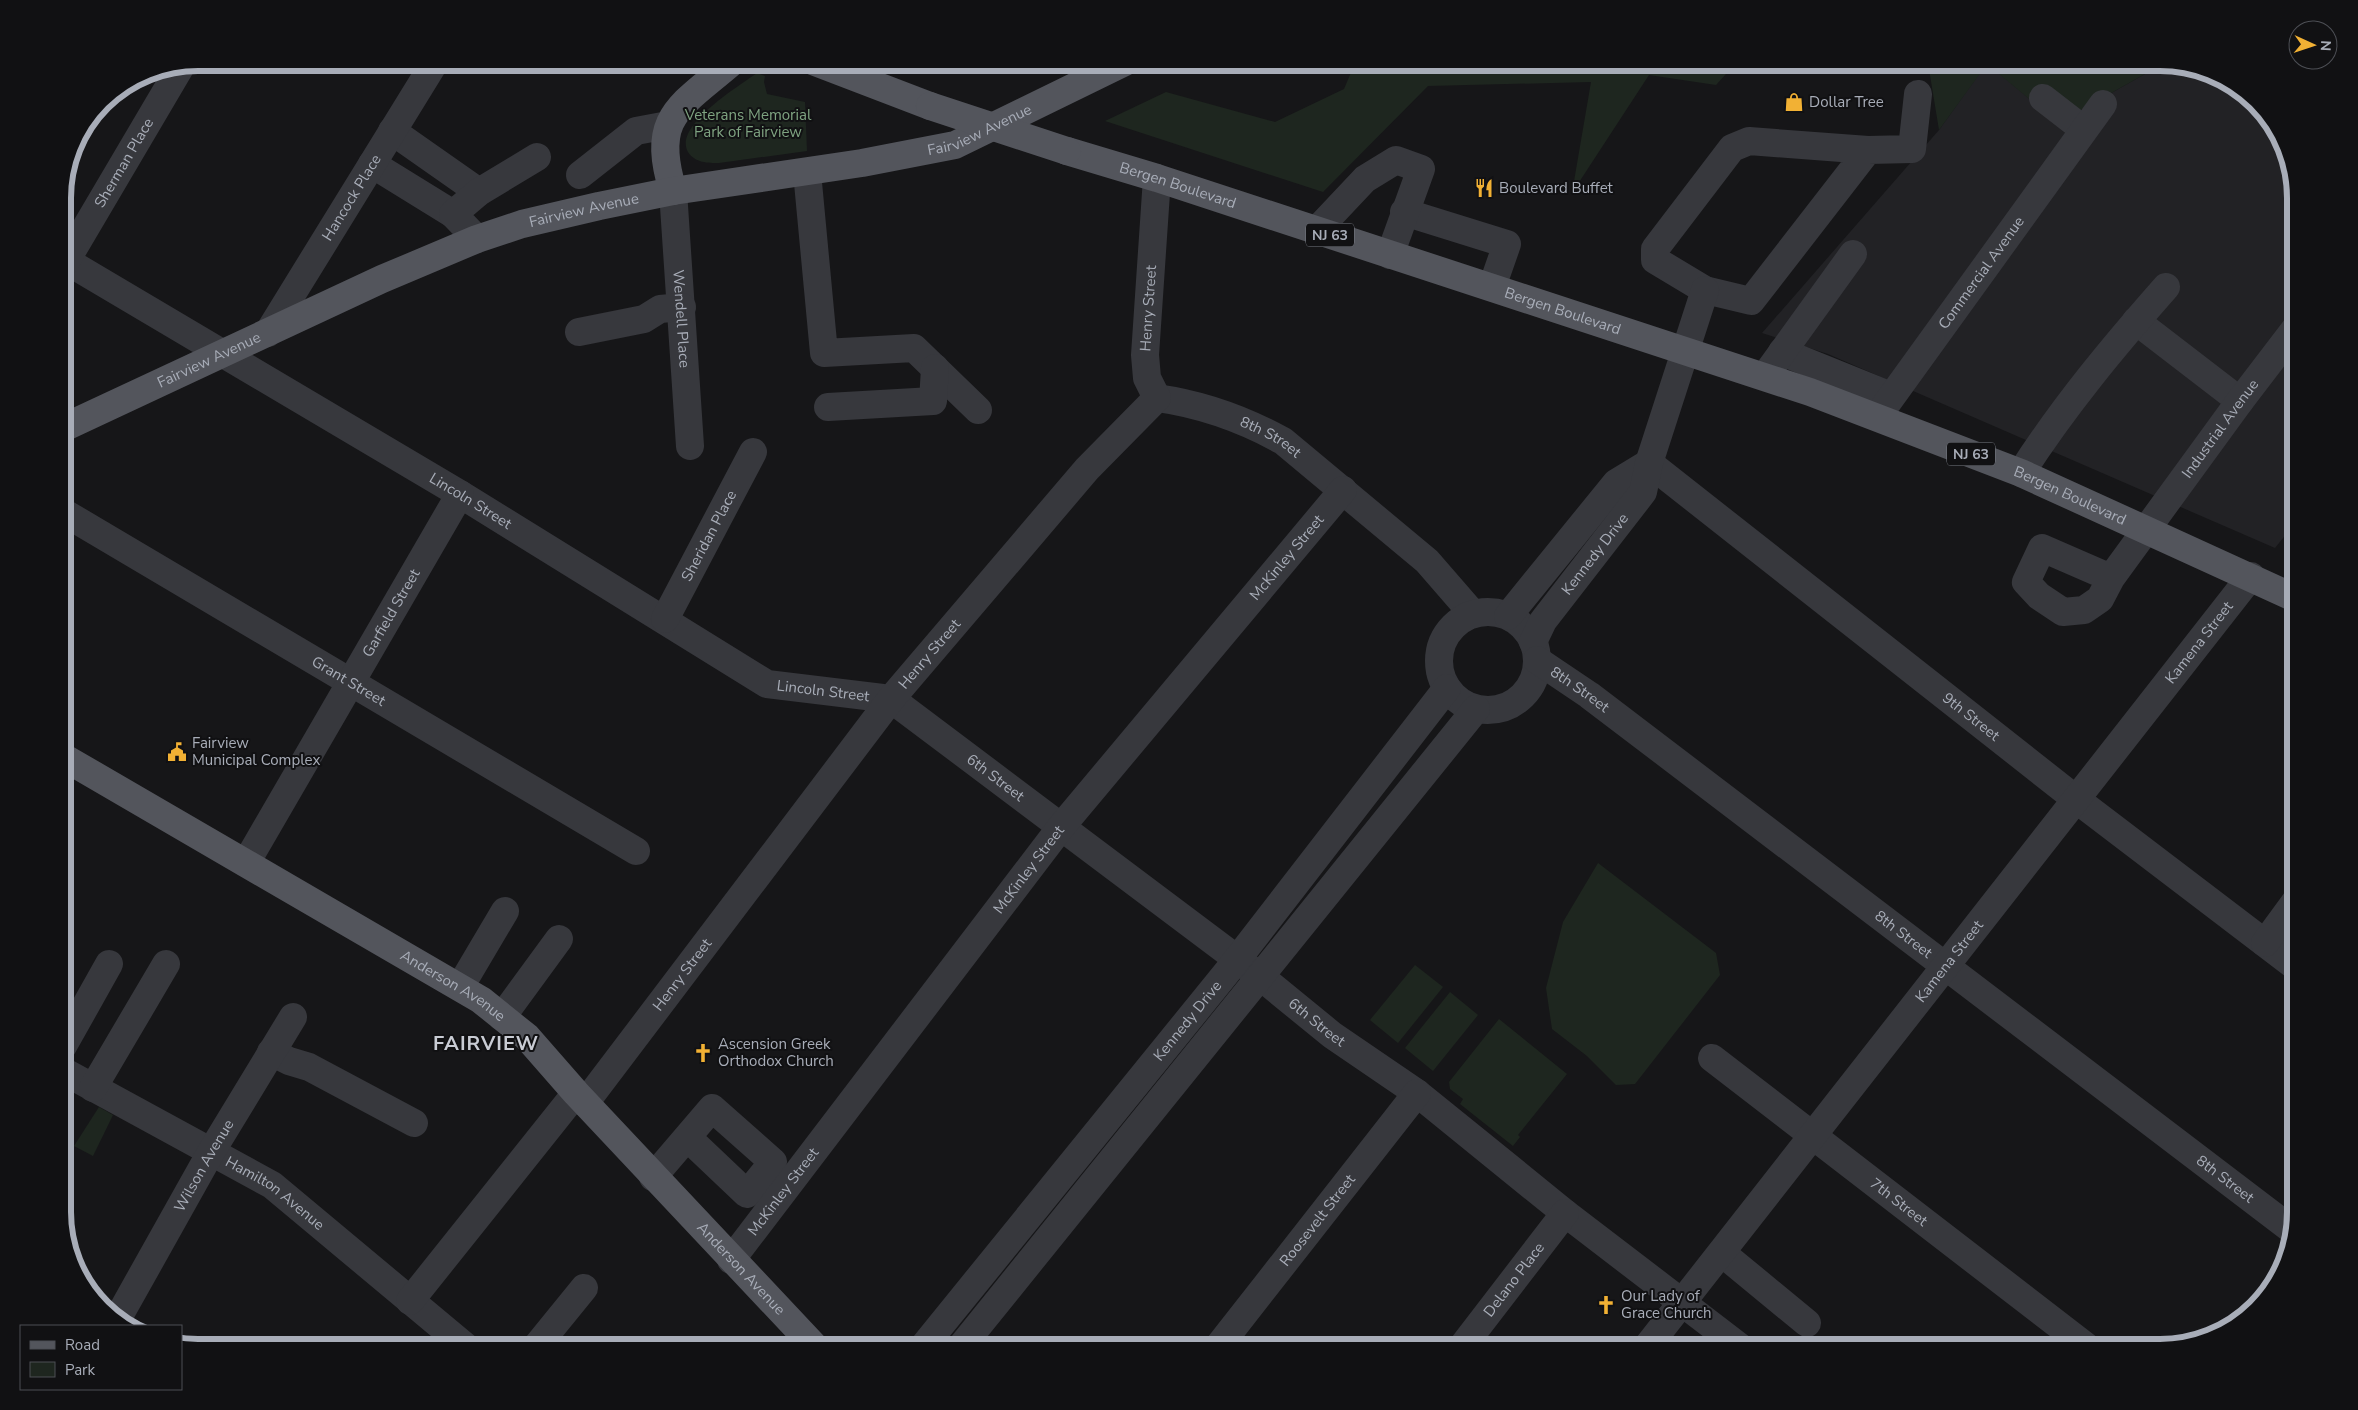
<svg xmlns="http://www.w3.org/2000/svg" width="2358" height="1410" viewBox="0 0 2358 1410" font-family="'Nunito Sans',sans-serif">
  <rect width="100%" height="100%" fill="#161618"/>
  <path fill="#222225" d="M 1987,63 L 2058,123 L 2152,70 L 2210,76 L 2228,81 L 2277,130 L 2295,189 L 2295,523 L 2275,548 L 1828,354 L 1762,333 L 1939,130 Z"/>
  <g fill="#1e261f">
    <path d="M 1355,63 L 1355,62 L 1736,63 L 1716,85 L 1649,75 L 1572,193 L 1591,82 L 1428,86 L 1323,192 L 1105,121 L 1166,92 L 1275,122 L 1344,89 Z"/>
    <path d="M 1928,63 L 2160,63 L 2210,76 L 2152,70 L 2058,123 L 1987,64 L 1939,130 Z"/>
    <path d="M 757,73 L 765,76 L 764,82 L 767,94 L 805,102 L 807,151 L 719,163 C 708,163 695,163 688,152 C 673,126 739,86 757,73 Z"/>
    <path d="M 1598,863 L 1716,953 L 1720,975 L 1635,1084 L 1616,1085 L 1587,1056 L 1552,1029 L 1546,988 L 1563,922 Z"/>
    <path d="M 1415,965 L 1443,987 L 1398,1043 L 1370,1020 Z"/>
    <path d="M 1450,992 L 1478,1015 L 1433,1071 L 1405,1048 Z"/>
    <path d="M 1499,1019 L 1567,1074 L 1518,1135 L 1520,1137 L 1513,1146 L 1460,1104 L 1463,1099 L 1450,1089 L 1449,1082 Z"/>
    <path d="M 99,1107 L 113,1115 L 93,1156 L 74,1146 Z"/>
  </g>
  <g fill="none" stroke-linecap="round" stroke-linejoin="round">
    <g stroke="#37383d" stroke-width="28">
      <path d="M 2043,98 L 2083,129"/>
      <path d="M 392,131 L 479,192"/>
      <path d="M 1868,150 L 1751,301 L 1705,290 L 1655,260 L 1655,249 L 1732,148 L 1749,141 L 1868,150 L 1912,149 L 1918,94"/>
      <path d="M 372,164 L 453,214"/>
      <path d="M 807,172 L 824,353 L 914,348 L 978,410"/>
      <path d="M 580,175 L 636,131 L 668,125"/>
      <path id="s1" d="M 673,191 L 690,446"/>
      <path d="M 1404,212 L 1507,244 L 1492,287"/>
      <path d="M 1316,231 L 1365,179 L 1396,160 L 1421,169 L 1390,255"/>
      <path d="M 477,239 L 453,214 L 479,192 L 537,157"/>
      <path id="s2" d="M 63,259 L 460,494 L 767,684 L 891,699 L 1261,977 L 1332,1035 L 1417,1093 L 1565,1213 L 1740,1347"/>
      <path id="s3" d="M 66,261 L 181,66"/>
      <path d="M 2136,321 L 2240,401"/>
      <path d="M 579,332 L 644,319 L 660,309 L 682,307"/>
      <path id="s4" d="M 268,333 L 435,62"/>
      <path d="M 1782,352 L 1891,396"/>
      <path d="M 1765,376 L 1853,254"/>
      <path id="s5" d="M 1157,398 C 1200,404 1245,420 1283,441 L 1427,561 L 1473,614"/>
      <path d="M 828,407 L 933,401 L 935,368"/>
      <path id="s6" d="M 1877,417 L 2103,104"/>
      <path id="s7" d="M 1649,463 L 2077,800 L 2295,966"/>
      <path d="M 2021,473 C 2064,406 2114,346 2166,287"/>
      <path id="s8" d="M 63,512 L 636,851"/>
      <path id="s9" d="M 2111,578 L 2042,548 L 2026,582 L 2039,596 L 2063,612 L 2084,610 L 2100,599 L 2111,578 L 2240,401 L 2295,329"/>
      <circle cx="1488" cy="661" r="49"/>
      <path d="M 1508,616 L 1616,483 L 1649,463"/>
      <path id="s10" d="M 665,619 L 753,452"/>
      <path id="s11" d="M 1533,642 L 1543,621 L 1643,492 L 1649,463 L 1705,290"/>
      <path id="s12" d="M 1537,660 L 1589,695 L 2291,1229"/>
      <path id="s13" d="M 246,863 L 460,494"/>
      <path d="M 2265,943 L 2295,902"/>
      <path d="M 460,987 L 505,911"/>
      <path d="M 502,1017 L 559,939"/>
      <path d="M 63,1046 L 109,964"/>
      <path d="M 271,1052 L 289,1061 L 309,1067 L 414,1123"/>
      <path id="s14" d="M 1712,1058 L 2087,1347"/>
      <path id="s15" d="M 63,1071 L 272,1185 L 466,1347"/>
      <path d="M 93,1088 L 166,964"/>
      <path id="s16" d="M 585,1103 L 891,699 L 1087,469 L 1157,398 L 1147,378 L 1145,355 L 1157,178"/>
      <path d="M 653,1177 L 712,1108 L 773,1162 L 747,1194 L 688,1138"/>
      <path d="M 1722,1253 L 1807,1323"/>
      <path id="s17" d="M 731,1260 L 1061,827 L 1343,490"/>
      <path d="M 410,1301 L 576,1093"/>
      <path id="s18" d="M 118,1318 L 211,1152 L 293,1017"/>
      <path d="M 536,1347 L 584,1288"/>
      <path id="s19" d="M 923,1347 L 1232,966 L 1447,688"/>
      <path d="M 961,1347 L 1476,709"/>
      <path id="s20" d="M 1218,1347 L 1417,1093"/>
      <path id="s21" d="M 1462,1347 L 1565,1213"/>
      <path id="s22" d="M 1647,1347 L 2251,576"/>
    </g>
    <g stroke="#53555c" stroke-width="28">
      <path d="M 815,62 L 930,106"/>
      <path id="s23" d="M 1067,151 L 1157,178 L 1810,392 L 2021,473 L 2295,598"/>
      <path d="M 673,191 C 650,116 680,107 732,62"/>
      <path id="s24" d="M 63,428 L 382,279 L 477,239 L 522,224 L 599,206 L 673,191 L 862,163 L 955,145 L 1125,62"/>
      <path id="s25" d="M 63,757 L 481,1000 L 527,1037 L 576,1093 L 815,1347"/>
    </g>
    <path stroke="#53555c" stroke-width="28" d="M 930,106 L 1067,151"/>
  </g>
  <defs>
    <g id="shop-bare" transform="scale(1.5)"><path d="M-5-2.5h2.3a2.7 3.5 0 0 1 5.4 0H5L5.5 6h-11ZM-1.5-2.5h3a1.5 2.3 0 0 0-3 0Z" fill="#f2b134" stroke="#111113" stroke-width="2.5" paint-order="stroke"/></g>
    <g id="restaurant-bare" transform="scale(1.5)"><path d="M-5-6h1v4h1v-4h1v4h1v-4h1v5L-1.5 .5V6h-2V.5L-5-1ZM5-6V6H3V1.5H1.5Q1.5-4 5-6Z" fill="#f2b134" stroke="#111113" stroke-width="2.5" paint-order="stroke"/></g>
    <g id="civic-bare" transform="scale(1.5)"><path d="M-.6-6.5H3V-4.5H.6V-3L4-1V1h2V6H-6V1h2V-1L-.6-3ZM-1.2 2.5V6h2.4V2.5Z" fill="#f2b134" stroke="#111113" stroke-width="2.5" paint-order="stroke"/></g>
    <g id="church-bare" transform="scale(1.5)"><path d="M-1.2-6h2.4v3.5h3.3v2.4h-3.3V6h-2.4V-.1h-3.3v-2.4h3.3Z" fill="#f2b134" stroke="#111113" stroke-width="2.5" paint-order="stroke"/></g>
  </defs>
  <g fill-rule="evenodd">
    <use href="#shop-bare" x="1794" y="102"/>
    <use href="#restaurant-bare" x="1484" y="188"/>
    <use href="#civic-bare" x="177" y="752"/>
    <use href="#church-bare" x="703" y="1053"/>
    <use href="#church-bare" x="1606" y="1305"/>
  </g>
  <g text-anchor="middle" stroke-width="4" stroke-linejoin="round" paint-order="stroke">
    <g fill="#111113" stroke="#7b7e86" stroke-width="1">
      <rect x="1306" y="223.5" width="48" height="23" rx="4"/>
      <rect x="1947" y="442.5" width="48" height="23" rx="4"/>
    </g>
    <g font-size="14" font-weight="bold" fill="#a8adb8">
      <text x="1330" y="240">NJ 63</text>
      <text x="1971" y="459">NJ 63</text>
    </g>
    <g font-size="15" fill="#a8adb8" stroke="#111113" text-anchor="start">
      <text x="1809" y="107">Dollar Tree</text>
      <text x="1499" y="193">Boulevard Buffet</text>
      <text x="192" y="748">Fairview<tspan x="192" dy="17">Municipal Complex</tspan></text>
      <text x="718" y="1049">Ascension Greek<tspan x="718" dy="17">Orthodox Church</tspan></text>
      <text x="1621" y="1301">Our Lady of<tspan x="1621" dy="17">Grace Church</tspan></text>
    </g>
    <g font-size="15" fill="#7fa381" stroke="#111113">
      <text x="748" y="120">Veterans Memorial<tspan x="748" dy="17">Park of Fairview</tspan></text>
    </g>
    <g font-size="15" fill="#a8adb8" stroke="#111113">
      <text dy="5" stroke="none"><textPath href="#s24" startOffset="971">Fairview Avenue</textPath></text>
      <text dy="5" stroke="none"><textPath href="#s3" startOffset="114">Sherman Place</textPath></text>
      <text dy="5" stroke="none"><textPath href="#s23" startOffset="116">Bergen Boulevard</textPath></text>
      <text dy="5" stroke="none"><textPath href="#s4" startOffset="159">Hancock Place</textPath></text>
      <text dy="5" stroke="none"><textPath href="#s24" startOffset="566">Fairview Avenue</textPath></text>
      <text dy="5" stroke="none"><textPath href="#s6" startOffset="178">Commercial Avenue</textPath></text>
      <text dy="5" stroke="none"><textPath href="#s16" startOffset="1001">Henry Street</textPath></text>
      <text dy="5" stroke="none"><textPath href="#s23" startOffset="521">Bergen Boulevard</textPath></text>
      <text dy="5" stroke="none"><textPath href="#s1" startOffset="128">Wendell Place</textPath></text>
      <text dy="5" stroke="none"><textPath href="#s24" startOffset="161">Fairview Avenue</textPath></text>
      <text dy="5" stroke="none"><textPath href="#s9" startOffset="410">Industrial Avenue</textPath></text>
      <text dy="5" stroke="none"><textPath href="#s5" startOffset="121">8th Street</textPath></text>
      <text dy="5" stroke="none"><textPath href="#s23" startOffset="1061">Bergen Boulevard</textPath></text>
      <text dy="5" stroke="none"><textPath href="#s2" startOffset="474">Lincoln Street</textPath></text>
      <text dy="5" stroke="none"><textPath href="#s10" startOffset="94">Sheridan Place</textPath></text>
      <text dy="5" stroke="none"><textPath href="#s11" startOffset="108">Kennedy Drive</textPath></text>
      <text dy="5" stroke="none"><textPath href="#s17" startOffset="896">McKinley Street</textPath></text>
      <text dy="5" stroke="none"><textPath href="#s13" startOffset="289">Garfield Street</textPath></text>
      <text dy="5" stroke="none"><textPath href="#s22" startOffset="895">Kamena Street</textPath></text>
      <text dy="5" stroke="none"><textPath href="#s16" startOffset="566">Henry Street</textPath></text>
      <text dy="5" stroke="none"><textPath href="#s8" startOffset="332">Grant Street</textPath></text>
      <text dy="5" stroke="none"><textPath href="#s2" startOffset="879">Lincoln Street</textPath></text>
      <text dy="5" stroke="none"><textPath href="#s12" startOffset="52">8th Street</textPath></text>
      <text dy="5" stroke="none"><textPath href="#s7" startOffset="410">9th Street</textPath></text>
      <text dy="5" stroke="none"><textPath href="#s2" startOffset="1078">6th Street</textPath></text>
      <text dy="5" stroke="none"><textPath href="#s17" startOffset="491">McKinley Street</textPath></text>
      <text dy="5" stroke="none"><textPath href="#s12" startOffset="458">8th Street</textPath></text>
      <text dy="5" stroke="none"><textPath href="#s22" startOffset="490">Kamena Street</textPath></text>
      <text dy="5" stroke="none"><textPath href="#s16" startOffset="161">Henry Street</textPath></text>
      <text dy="5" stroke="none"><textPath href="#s25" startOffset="452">Anderson Avenue</textPath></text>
      <text dy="5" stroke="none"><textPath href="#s19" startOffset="420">Kennedy Drive</textPath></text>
      <text dy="5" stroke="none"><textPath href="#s2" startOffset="1482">6th Street</textPath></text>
      <text dy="5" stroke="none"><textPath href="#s18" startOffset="175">Wilson Avenue</textPath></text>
      <text dy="5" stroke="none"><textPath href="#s12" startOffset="862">8th Street</textPath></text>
      <text dy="5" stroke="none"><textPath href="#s17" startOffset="86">McKinley Street</textPath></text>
      <text dy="5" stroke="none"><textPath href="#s15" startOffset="245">Hamilton Avenue</textPath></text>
      <text dy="5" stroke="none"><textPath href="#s14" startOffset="236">7th Street</textPath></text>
      <text dy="5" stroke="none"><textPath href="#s20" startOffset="161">Roosevelt Street</textPath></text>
      <text dy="5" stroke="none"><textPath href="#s25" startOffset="858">Anderson Avenue</textPath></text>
      <text dy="5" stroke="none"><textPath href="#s21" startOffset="85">Delano Place</textPath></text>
    </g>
    <g font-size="20" font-weight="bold" letter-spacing="1" fill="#c9ccd4" stroke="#111113">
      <text x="486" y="1050">FAIRVIEW</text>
    </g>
  </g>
  <path d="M0 0H2358V1410H0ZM198 71H2160A127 127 0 0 1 2287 198V1212A127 127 0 0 1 2160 1339H198A127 127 0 0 1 71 1212V198A127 127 0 0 1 198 71Z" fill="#111113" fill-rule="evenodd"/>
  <path fill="none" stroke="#a8adb8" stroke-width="6" d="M198 71H2160A127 127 0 0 1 2287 198V1212A127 127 0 0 1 2160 1339H198A127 127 0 0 1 71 1212V198A127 127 0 0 1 198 71Z"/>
  <rect x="20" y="1325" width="162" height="65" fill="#111113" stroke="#4d4f55"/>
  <rect x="30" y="1341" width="25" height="8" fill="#53555c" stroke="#4d4f55"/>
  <text x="65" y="1350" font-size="15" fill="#a8adb8">Road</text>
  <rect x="30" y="1362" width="25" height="15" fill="#1e261f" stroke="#4d4f55"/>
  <text x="65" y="1375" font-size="15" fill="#a8adb8">Park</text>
  <g transform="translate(2313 45) rotate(93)"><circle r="24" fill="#111113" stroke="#4d4f55"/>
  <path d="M0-4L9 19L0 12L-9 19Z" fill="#f2b134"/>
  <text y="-8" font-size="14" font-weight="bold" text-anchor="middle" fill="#a8adb8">N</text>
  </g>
</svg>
